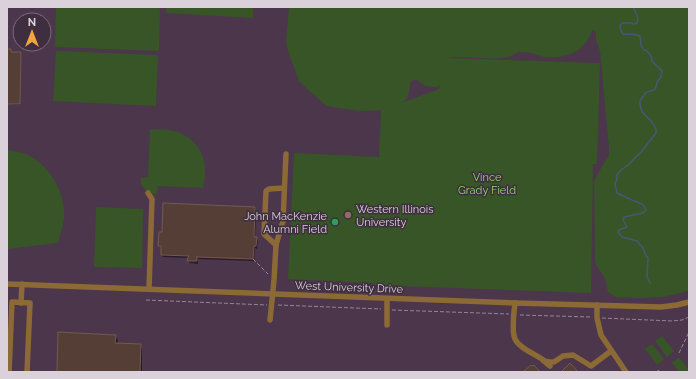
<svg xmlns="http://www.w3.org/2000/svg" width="696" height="379" viewBox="0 0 696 379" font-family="Raleway,sans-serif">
  <rect width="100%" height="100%" fill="#3e2e3f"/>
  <path fill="#4b364c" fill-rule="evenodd" d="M 7,7 L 658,7 L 689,58 L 689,372 L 7,372 ZM 20,20 L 44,20 L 44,44 L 20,44 Z"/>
  <g fill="#385527" fill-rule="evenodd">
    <path d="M 56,7 L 160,7 L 159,51 L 55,47 Z"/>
    <path d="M 166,7 L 253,7 L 253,18 L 166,13 Z"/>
    <path d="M 289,7 L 689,7 L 689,290 L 687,291 L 664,297 L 639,298 L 616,297 L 608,292 L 605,278 L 596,265 L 595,260 L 594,181 L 601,168 L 606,160 L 609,155 L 609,148 L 600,51 L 596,40 L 596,32 L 593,30 C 590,33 590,37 587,41 C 584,46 577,52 571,54 C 562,57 549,59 540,56 C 534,54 528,52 522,52 C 517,52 515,54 511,56 C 508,57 504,58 501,58 C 483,60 464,55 446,58 L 600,63 L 597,164 L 593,164 L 591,293 L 373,285 L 373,283 L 288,279 L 294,153 L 379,157 L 381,110 L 361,111 L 345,109 L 327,106 L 308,90 L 299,81 L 287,48 L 286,41 ZM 413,80 L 417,80 L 425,86 L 437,87 L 440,85 L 439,89 L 401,103 L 407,99 L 410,87 L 410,83 Z"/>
    <path d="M 56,51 L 158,55 L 156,106 L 53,101 Z"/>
    <path d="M 150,129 C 156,130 163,129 169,130 C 190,133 206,150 205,172 C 205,178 204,183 203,188 L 158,186 L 157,194 L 148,193 L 141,184 L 141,178 L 148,177 Z"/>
    <path d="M 7,150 C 14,151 21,152 28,155 C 51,166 66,194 64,219 C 63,227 60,235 58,243 L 7,249 Z"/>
    <path d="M 96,207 L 143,209 L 142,268 L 94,267 Z"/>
    <path d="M 662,336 L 674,351 L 667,357 L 655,341 Z"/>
    <path d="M 652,344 L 664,359 L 657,365 L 645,349 Z"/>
    <path d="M 679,357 L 689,370 L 689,372 L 679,372 L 672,363 Z"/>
  </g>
  <g fill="#0007">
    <path d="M 7,50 L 11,50 L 11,53 L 21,53 L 21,54 L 20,105 L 7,104 Z"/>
    <path d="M 255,208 L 256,210 L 255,238 L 256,238 L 258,240 L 257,249 L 255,248 L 254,261 L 198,259 L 198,264 L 190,263 L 188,261 L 189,258 L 163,257 L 162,255 L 162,248 L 161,248 L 159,245 Z"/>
    <path d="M 115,336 L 118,340 L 117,344 L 140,345 L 142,349 L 142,372 L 58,372 Z"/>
  </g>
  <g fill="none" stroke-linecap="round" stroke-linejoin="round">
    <path stroke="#455873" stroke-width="1.5" d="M 633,7 C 636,12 639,17 637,23 L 634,24 L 631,23 L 622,23 L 620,26 L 621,31 L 623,34 C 629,35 634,33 640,36 C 641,43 640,49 647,51 L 651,56 L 652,61 L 662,71 L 661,77 L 657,82 L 656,87 L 654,90 L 647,92 L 644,95 L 640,101 L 640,104 L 642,112 L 652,122 L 656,129 L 656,133 L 641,152 L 628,165 L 621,170 L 617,175 L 617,179 L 615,184 L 617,193 C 621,195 625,197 630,199 C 636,203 643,201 646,210 L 643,213 L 624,217 L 623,220 L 627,227 L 619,230 L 618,232 L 622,237 L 637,241 L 643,248 L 645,254 L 648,258 L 647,277 L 650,283"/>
  </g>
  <g fill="#553e35" stroke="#735a51">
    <path d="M 7,49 L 11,49 L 11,52 L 21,52 L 20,104 L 7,104 Z"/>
    <path d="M 163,203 L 255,207 L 254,237 L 257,237 L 256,246 L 254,246 L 253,259 L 196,257 L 197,257 L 197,261 L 187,261 L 188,257 L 189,256 L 161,255 L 161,246 L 158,246 L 159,232 L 162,232 Z"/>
    <path d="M 58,332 L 116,335 L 115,343 L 141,344 L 140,372 L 57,372 Z"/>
    <path d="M 570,363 L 578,372 L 561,372 Z"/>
    <path d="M 531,365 L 533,366 L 534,365 L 540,372 L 523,372 Z"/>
  </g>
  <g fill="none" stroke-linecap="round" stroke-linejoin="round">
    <g stroke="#938794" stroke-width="1" stroke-dasharray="4 2" stroke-linecap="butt">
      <path d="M 253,259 L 268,274"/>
      <path d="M 146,300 L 267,305"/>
      <path d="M 278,305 L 381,309"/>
      <path d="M 392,310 L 509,314"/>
      <path d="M 520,315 L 591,317"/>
      <path d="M 602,318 L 672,321 L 682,320 L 689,317"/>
      <path d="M 679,353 L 689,332"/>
      <path d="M 656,372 L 659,370"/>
    </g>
    <g stroke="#8c6a35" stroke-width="5.5">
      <path d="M 148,193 L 152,199 L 149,289"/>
      <path d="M 276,245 L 264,234 L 266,191 L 269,189 L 284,188"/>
      <path d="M 7,284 L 515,303 L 661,307 L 677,305 L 689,302"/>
      <path d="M 21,303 L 22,284"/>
      <path d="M 515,303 C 514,311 512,332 515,339 C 519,348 535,354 543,360 C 545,362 548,364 550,366"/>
      <path d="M 597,305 L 597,318 L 601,335 L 626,372"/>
      <path d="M 270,320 L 274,280 L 276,245 L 283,221 L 286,154"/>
      <path d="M 387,325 L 387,299"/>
      <path d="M 544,361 L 549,362 L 554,362 L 563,356 L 573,355 L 591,366 L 611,351"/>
      <path d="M 9,372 L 12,302 L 30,303 L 27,372"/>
    </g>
  </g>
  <circle fill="#8d6e63" stroke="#3e2e3f" stroke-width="1.5" cx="348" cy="215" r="4"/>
  <circle fill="#2e9e5b" stroke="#3e2e3f" stroke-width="1.5" cx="335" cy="222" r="4"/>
  <g text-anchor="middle" stroke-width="3" stroke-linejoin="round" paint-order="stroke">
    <g font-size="11" fill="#94d86e" stroke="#3e2e3f">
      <text x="487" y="181">Vince<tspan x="487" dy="13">Grady Field</tspan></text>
    </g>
    <g font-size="11" fill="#dbd1db" stroke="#3e2e3f" text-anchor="start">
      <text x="356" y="213">Western Illinois<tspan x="356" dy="13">University</tspan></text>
      <text x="327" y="220" text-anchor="end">John MacKenzie<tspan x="327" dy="13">Alumni Field</tspan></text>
    </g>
    <g font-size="11" fill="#dbd1db" stroke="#3e2e3f">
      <text transform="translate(349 287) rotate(2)" y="4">West University Drive</text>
    </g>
  </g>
  <rect width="696" height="379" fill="none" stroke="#dbd1db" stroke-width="16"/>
  <g transform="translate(32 32)"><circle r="19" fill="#3e2e3f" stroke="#7d6f7d"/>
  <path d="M0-3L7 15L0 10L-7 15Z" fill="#f0a63e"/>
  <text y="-6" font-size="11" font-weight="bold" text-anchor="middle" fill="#dbd1db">N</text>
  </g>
</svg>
